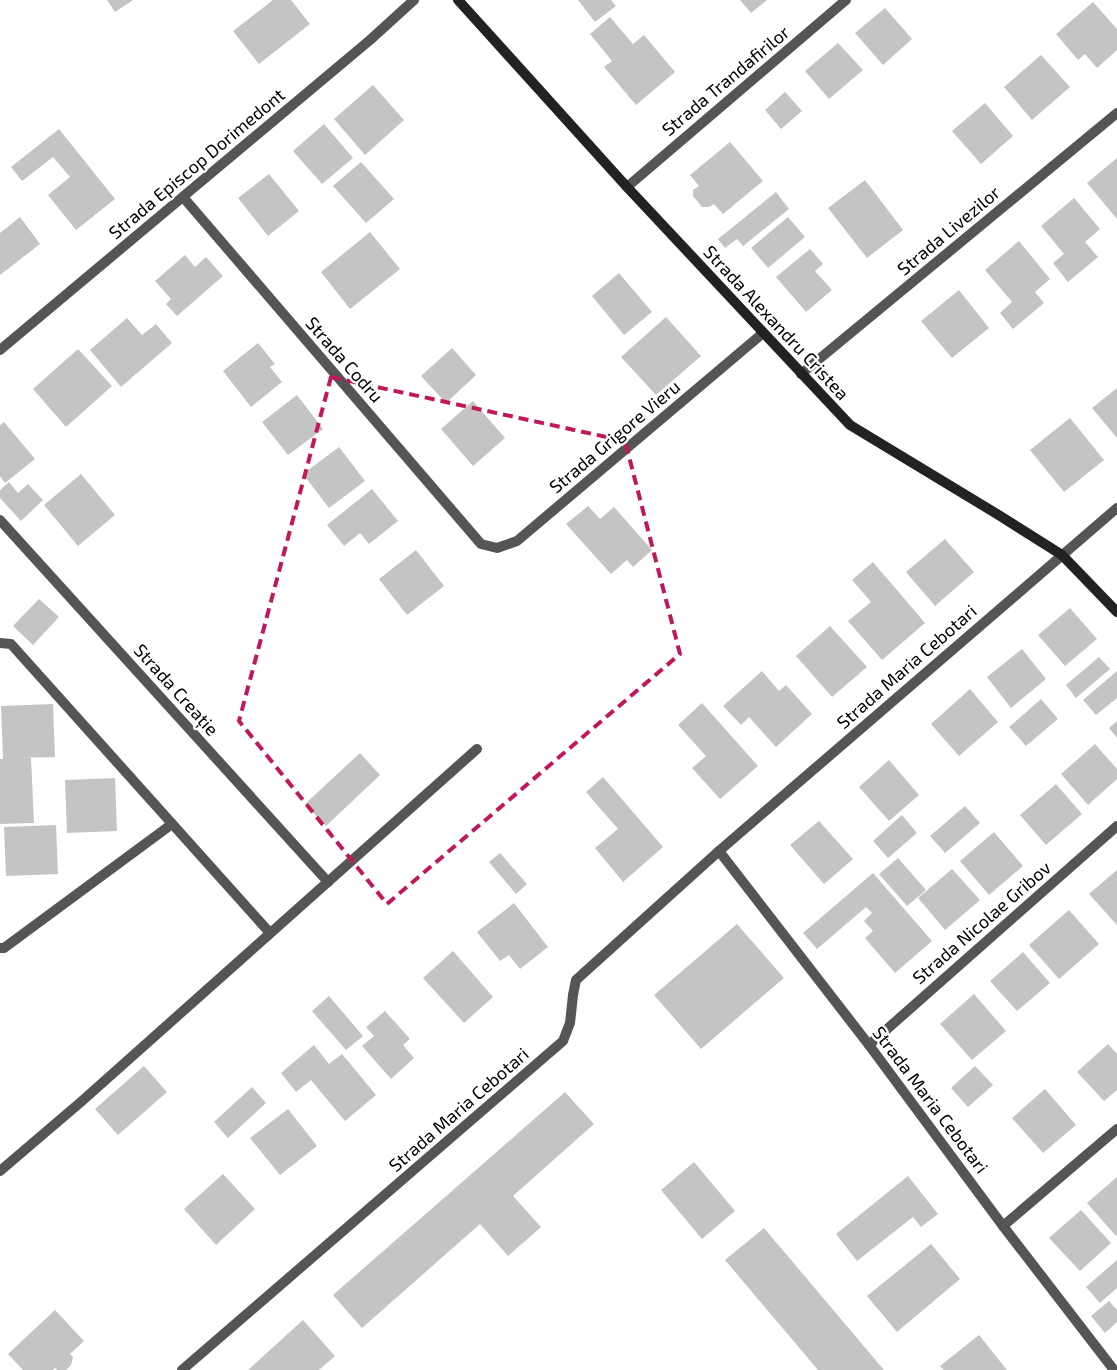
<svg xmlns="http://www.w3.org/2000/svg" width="1117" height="1370" viewBox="0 0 1117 1370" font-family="'Exo 2',sans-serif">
  <rect width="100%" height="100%" fill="#fff"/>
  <g fill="#c4c4c4">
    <path d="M 107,0 L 133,0 L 115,12 Z"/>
    <path d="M 273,0 L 291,0 L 310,24 L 259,64 L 233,31 Z"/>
    <path d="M 578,0 L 611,0 L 616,6 L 595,22 Z"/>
    <path d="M 740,0 L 767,0 L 751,13 Z"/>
    <path d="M 1093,2 L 1117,29 L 1117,50 L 1097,68 L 1085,54 L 1078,60 L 1056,34 Z"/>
    <path d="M 885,8 L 912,39 L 883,65 L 855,33 Z"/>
    <path d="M 610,17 L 633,44 L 644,35 L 675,72 L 636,105 L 604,67 L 612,61 L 590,34 Z"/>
    <path d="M 838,43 L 863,70 L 829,99 L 805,71 Z"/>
    <path d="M 1041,55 L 1070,87 L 1032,120 L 1004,87 Z"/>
    <path d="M 373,85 L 404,120 L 365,155 L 334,119 Z"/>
    <path d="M 785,92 L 802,111 L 781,129 L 765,110 Z"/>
    <path d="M 985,103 L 1013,136 L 981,164 L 952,131 Z"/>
    <path d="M 324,124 L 353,158 L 322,184 L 293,151 Z"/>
    <path d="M 59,129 L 115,199 L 76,230 L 48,195 L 70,177 L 53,157 L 22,181 L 11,167 Z"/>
    <path d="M 730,142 L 763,181 L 723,214 L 714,204 L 709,207 L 702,207 L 693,196 L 693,190 L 699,186 L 690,175 Z"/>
    <path d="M 1117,158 L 1117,219 L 1087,183 Z"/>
    <path d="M 361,162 L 394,199 L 366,223 L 333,186 Z"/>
    <path d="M 269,174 L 299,211 L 268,236 L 238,198 Z"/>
    <path d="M 865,180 L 903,230 L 867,258 L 828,208 Z"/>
    <path d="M 776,192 L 789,209 L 743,246 L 737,239 L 725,248 L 718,239 Z"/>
    <path d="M 1074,198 L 1100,229 L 1085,242 L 1098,257 L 1068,282 L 1053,263 L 1064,254 L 1041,226 Z"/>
    <path d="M 20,217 L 40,244 L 0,275 L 0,233 Z"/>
    <path d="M 788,217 L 805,237 L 768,268 L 751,248 Z"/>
    <path d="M 370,232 L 400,269 L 350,309 L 321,272 Z"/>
    <path d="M 1019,241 L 1050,279 L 1035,292 L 1044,303 L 1013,329 L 1000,313 L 1012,302 L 985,270 Z"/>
    <path d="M 810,249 L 823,264 L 815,271 L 832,290 L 806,312 L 776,277 Z"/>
    <path d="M 185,255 L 195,267 L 206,257 L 223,276 L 177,316 L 166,304 L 171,299 L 155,281 Z"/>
    <path d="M 619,273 L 652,312 L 624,335 L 592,296 Z"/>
    <path d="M 959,290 L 989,328 L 952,358 L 921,321 Z"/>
    <path d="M 666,317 L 701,356 L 656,395 L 621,357 Z"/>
    <path d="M 127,318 L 142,335 L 156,324 L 172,343 L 121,387 L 90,350 Z"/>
    <path d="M 258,343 L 275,364 L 270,367 L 282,382 L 251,407 L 223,371 Z"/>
    <path d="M 452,348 L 476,375 L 446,403 L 421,376 Z"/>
    <path d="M 78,349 L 112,386 L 66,427 L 33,389 Z"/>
    <path d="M 1117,388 L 1117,438 L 1092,408 Z"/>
    <path d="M 297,395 L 323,429 L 288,455 L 262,422 Z"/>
    <path d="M 473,401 L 505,438 L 473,466 L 441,429 Z"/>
    <path d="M 1070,418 L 1104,460 L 1064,492 L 1030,450 Z"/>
    <path d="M 4,422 L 35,459 L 5,483 L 0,476 L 0,425 Z"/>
    <path d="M 339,447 L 365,481 L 329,508 L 303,474 Z"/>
    <path d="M 81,474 L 115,515 L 78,546 L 44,505 Z"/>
    <path d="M 9,482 L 18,493 L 28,484 L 43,500 L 21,521 L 0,498 L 0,490 Z"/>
    <path d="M 372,489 L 398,521 L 369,544 L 360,533 L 344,546 L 327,525 Z"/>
    <path d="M 588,506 L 600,519 L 614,507 L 652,550 L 633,567 L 627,560 L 611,574 L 566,524 Z"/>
    <path d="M 945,539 L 974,572 L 935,606 L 906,572 Z"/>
    <path d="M 416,550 L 444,586 L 407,615 L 379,579 Z"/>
    <path d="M 873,562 L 925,623 L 882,660 L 848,621 L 871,602 L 852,580 Z"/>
    <path d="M 39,599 L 59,617 L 33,645 L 13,626 Z"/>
    <path d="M 1070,608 L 1097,639 L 1065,666 L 1038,635 Z"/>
    <path d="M 830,626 L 867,667 L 832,697 L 796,656 Z"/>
    <path d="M 1022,649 L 1046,679 L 1011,708 L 987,677 Z"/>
    <path d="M 1099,657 L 1110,669 L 1076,698 L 1066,685 Z"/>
    <path d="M 762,671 L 779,691 L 786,685 L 812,714 L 776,747 L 749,717 L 741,725 L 723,706 Z"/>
    <path d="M 1117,671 L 1117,698 L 1096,715 L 1083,700 Z"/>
    <path d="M 970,689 L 998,722 L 959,756 L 931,724 Z"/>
    <path d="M 1041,699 L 1058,719 L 1026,746 L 1009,727 Z"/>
    <path d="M 702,703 L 758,766 L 720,799 L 692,768 L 706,756 L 678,725 Z"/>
    <path d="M 53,704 L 55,757 L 18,758 L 31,758 L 34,823 L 0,824 L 0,759 L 3,759 L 1,706 Z"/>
    <path d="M 1117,721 L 1117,738 L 1109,728 Z"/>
    <path d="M 1095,744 L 1117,769 L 1117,779 L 1088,805 L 1061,774 Z"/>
    <path d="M 360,753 L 380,775 L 326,826 L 305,804 Z"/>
    <path d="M 889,760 L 919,795 L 889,821 L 859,787 Z"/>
    <path d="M 603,777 L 663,847 L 623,882 L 595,848 L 618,829 L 586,792 Z"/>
    <path d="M 115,778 L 117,831 L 67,833 L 65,780 Z"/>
    <path d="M 1056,784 L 1082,814 L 1046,845 L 1020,815 Z"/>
    <path d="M 965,806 L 980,823 L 945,853 L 930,836 Z"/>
    <path d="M 902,815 L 917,833 L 888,858 L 873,841 Z"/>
    <path d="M 819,821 L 853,859 L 824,884 L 790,845 Z"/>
    <path d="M 56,825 L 58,874 L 6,876 L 4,827 Z"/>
    <path d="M 994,832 L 1023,866 L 989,895 L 960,861 Z"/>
    <path d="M 500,853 L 527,884 L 516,894 L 489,862 Z"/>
    <path d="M 898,858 L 926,890 L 907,906 L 879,874 Z"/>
    <path d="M 952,869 L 980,900 L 945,930 L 918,898 Z"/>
    <path d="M 1117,870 L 1117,925 L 1089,894 Z"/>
    <path d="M 873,873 L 932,941 L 895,973 L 865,938 L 873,931 L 864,921 L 872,913 L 866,907 L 817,949 L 803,933 Z"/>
    <path d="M 514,903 L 548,947 L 520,969 L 509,955 L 500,961 L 477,932 Z"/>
    <path d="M 1069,910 L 1099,944 L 1059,979 L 1029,945 Z"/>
    <path d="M 737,924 L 784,978 L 701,1049 L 654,995 Z"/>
    <path d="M 453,951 L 493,997 L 464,1023 L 423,978 Z"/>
    <path d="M 1023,952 L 1050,983 L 1017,1011 L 990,981 Z"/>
    <path d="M 974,994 L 1006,1031 L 972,1060 L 940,1024 Z"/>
    <path d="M 329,996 L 363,1036 L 346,1050 L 312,1011 Z"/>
    <path d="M 385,1011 L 410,1039 L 403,1045 L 414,1058 L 391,1079 L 362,1046 L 374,1036 L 366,1027 Z"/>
    <path d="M 1108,1044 L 1117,1054 L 1117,1090 L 1104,1101 L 1077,1072 Z"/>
    <path d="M 314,1045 L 329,1064 L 342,1054 L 376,1095 L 345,1121 L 311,1080 L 296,1092 L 281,1073 Z"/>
    <path d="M 144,1066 L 167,1092 L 118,1135 L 95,1109 Z"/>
    <path d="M 975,1066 L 993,1085 L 968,1107 L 951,1088 Z"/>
    <path d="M 252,1087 L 266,1103 L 228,1138 L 214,1122 Z"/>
    <path d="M 1045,1089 L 1076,1125 L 1043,1153 L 1012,1118 Z"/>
    <path d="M 565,1092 L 594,1124 L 513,1196 L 541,1227 L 508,1256 L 480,1224 L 362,1328 L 333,1295 Z"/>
    <path d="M 288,1109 L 317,1146 L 280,1175 L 250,1138 Z"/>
    <path d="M 694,1162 L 735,1211 L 702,1239 L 661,1190 Z"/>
    <path d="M 223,1174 L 255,1209 L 216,1245 L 184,1209 Z"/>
    <path d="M 908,1176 L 938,1214 L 921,1227 L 913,1217 L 857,1261 L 836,1234 Z"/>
    <path d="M 1117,1177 L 1117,1235 L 1116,1236 L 1087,1203 Z"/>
    <path d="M 1081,1210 L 1111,1243 L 1080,1271 L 1049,1238 Z"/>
    <path d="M 764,1228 L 884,1370 L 818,1370 L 725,1260 Z"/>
    <path d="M 931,1244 L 960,1279 L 897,1332 L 867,1296 Z"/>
    <path d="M 1117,1260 L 1117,1288 L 1100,1303 L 1086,1287 Z"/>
    <path d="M 1109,1301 L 1117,1310 L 1117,1322 L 1105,1333 L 1091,1316 Z"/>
    <path d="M 55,1310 L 84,1341 L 70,1354 L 73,1357 L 71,1365 L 66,1370 L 57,1370 L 55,1368 L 53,1370 L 23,1370 L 8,1354 Z"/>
    <path d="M 303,1320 L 335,1356 L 319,1370 L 248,1370 Z"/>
    <path d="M 979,1335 L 1007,1370 L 944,1370 L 940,1366 Z"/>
  </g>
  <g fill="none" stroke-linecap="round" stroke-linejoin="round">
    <g stroke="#555" stroke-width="10">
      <path d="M 0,643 L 11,644 L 270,933"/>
      <path d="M 0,948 L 4,948 L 172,824"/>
    </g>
    <g stroke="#555" stroke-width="10">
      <path d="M 627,187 L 846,0"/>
      <path d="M 183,197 L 481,544 L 497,548 L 517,541 L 763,333"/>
      <path d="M 0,350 L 370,40 L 414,0"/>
      <path d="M 801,374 L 1117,113"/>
      <path d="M 0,520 L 328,882"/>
      <path d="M 719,851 L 869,1045 L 1003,1226 L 1114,1370"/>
      <path d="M 869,1045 L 1117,826"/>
      <path d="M 0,1171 L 82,1101 L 477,749"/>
      <path d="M 1003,1226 L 1117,1129"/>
      <path d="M 182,1370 L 563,1041 L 570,1023 L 573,995 L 576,980 L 719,851 L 1117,508"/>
    </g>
    <path stroke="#222" stroke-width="10" d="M 458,0 L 627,187 L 850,425 L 997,514 L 1062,555 L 1117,612"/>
  </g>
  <path fill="none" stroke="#c2185b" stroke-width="4" stroke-dasharray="10 6" stroke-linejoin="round" d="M 331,377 L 625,441 L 680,654 L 387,904 L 239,721 Z"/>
  <g text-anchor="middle" stroke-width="4.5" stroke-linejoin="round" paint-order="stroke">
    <g font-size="18" fill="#000" stroke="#fff">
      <text transform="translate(726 81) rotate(-40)" y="6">Strada Trandafirilor</text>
      <text transform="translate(197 164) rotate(-40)" y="6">Strada Episcop Dorimedont</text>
      <text transform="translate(949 231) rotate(-40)" y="6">Strada Livezilor</text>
      <text transform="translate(776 323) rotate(47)" y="6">Strada Alexandru Cristea</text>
      <text transform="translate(344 360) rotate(49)" y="6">Strada Codru</text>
      <text transform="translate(615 437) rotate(-40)" y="6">Strada Grigore Vieru</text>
      <text transform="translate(907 667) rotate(-41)" y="6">Strada Maria Cebotari</text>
      <text transform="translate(176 690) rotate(48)" y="6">Strada Creație</text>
      <text transform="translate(982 923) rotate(-41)" y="6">Strada Nicolae Gribov</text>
      <text transform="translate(930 1100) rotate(53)" y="6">Strada Maria Cebotari</text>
      <text transform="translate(459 1110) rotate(-41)" y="6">Strada Maria Cebotari</text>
    </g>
  </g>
</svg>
